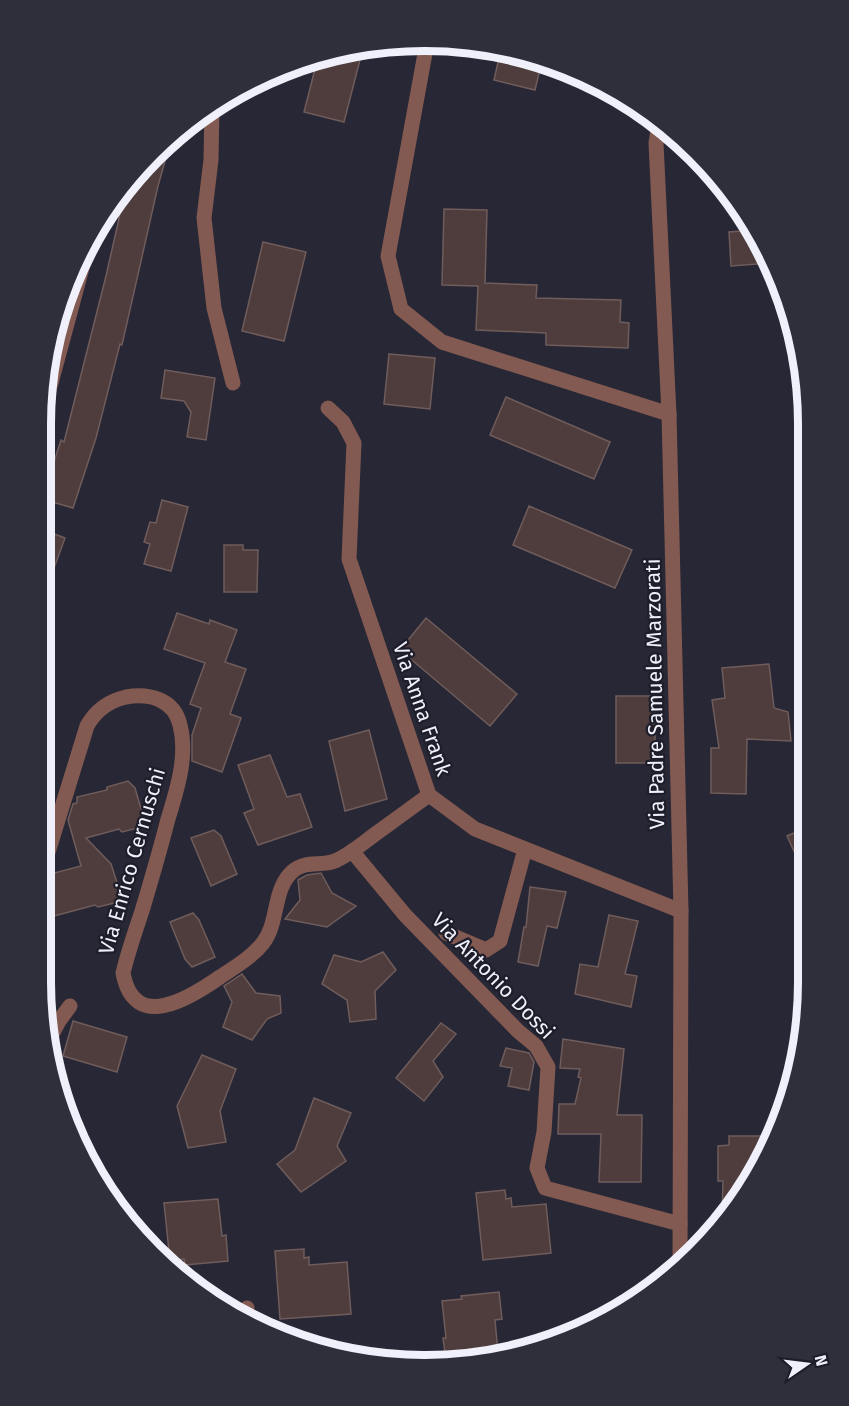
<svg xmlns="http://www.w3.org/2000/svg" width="849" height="1406" viewBox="0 0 849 1406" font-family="'Fira Sans',sans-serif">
  <rect width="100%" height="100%" fill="#282735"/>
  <g fill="#4e3d3c" stroke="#6f5c5b" stroke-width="1.5">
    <path d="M 350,48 L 363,48 L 344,122 L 304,112 L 317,61 Z"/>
    <path d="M 501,49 L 541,65 L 535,90 L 494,80 Z"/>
    <path d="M 169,147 L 158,186 L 122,345 L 120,344 L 96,438 L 73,508 L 42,499 L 61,440 L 64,442 L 106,276 L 125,192 Z"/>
    <path d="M 444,209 L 487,210 L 485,283 L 537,285 L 536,298 L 621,300 L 620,322 L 629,323 L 628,348 L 546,345 L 546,333 L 476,330 L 478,286 L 442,285 Z"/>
    <path d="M 755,230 L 771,263 L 731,266 L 729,232 Z"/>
    <path d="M 263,242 L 306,252 L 284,341 L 242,331 Z"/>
    <path d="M 389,354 L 435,358 L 430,409 L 384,404 Z"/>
    <path d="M 165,370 L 215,378 L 206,440 L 187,437 L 191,412 L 184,401 L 161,398 Z"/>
    <path d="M 506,397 L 610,442 L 594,479 L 490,435 Z"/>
    <path d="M 162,500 L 188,507 L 171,571 L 144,564 L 150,544 L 144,542 L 150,522 L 156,523 Z"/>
    <path d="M 529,506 L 632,550 L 615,588 L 513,545 Z"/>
    <path d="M 41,529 L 65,538 L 43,598 L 41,598 Z"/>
    <path d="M 224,545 L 243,545 L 243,550 L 258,550 L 257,592 L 224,592 Z"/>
    <path d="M 177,613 L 209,624 L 210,620 L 237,630 L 225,662 L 246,669 L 230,714 L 241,718 L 222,772 L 192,761 L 192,735 L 201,708 L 190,704 L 205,663 L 164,649 Z"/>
    <path d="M 426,618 L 517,694 L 490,726 L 400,650 Z"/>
    <path d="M 769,664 L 774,708 L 788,712 L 791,741 L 747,739 L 746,794 L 711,793 L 711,748 L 719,748 L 712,700 L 725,698 L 722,668 Z"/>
    <rect x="616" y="696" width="39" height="67"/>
    <path d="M 369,730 L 387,799 L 345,811 L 329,741 Z"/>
    <path d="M 270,755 L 287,797 L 300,794 L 312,827 L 258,845 L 244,813 L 254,809 L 238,765 Z"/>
    <path d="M 128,781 L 135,788 L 144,819 L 142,827 L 122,832 L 119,829 L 86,838 L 111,864 L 121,895 L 118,902 L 98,907 L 95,905 L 50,917 L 42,885 L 53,879 L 54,873 L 81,866 L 68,820 L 73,804 L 77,803 L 77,797 L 107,790 L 107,787 Z"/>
    <path d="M 808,827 L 808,882 L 787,836 Z"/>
    <path d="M 214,830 L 221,836 L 237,874 L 211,886 L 191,838 Z"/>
    <path d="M 321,873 L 332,893 L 356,906 L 327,927 L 285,919 L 300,900 L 298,880 L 307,875 Z"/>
    <path d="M 530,887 L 566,892 L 557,928 L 547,926 L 538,966 L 518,962 L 524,927 L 526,927 Z"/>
    <path d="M 193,913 L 199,920 L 215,957 L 192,967 L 185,959 L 170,922 Z"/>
    <path d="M 609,915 L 638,921 L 625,974 L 637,976 L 631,1007 L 575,994 L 580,964 L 598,967 Z"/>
    <path d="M 383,952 L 396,970 L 375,991 L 376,1019 L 350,1022 L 347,1000 L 322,984 L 334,955 L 361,962 Z"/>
    <path d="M 242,974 L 256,993 L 280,996 L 281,1013 L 267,1019 L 252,1040 L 223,1027 L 232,1002 L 224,986 Z"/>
    <path d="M 73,1021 L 127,1037 L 117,1072 L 63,1056 Z"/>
    <path d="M 441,1023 L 456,1034 L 433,1061 L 443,1077 L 424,1101 L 396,1078 Z"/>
    <path d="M 563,1039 L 624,1049 L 617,1115 L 642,1115 L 641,1182 L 599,1182 L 601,1134 L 558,1134 L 559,1104 L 575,1104 L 581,1078 L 578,1077 L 580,1069 L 560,1068 Z"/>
    <path d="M 506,1048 L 529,1053 L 534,1062 L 529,1090 L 508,1086 L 512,1068 L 500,1066 Z"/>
    <path d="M 202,1055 L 236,1069 L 220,1111 L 226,1142 L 188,1148 L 177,1106 Z"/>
    <path d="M 314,1098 L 351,1113 L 337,1146 L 346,1161 L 301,1192 L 277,1164 L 295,1150 Z"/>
    <path d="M 729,1136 L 773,1136 L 744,1195 L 722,1218 L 723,1181 L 718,1181 L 718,1146 L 729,1145 Z"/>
    <path d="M 505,1190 L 506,1199 L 511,1198 L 512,1207 L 546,1204 L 551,1253 L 483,1260 L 476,1193 Z"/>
    <path d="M 218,1199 L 222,1236 L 226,1235 L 228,1261 L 185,1265 L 184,1259 L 170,1261 L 164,1203 Z"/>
    <path d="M 304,1249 L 304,1258 L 309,1257 L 309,1265 L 347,1262 L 351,1314 L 280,1319 L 275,1251 Z"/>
    <path d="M 499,1292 L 502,1319 L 495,1320 L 498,1353 L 446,1360 L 443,1338 L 446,1338 L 442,1301 L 462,1299 L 461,1296 Z"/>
  </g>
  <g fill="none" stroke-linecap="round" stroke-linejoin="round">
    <g stroke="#835a51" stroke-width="15">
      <path d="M 426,48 L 388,256 L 401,309 L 442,342 L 669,414"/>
      <path d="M 212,105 L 211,160 L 204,218 L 214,308 L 233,383"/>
      <path d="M 659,124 L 656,143 L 669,414 L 681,911 L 680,1263"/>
      <path d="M 328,408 L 343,422 L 354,443 L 349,559 L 429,795 L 475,829 L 681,911"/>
      <path d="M 41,420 L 88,246"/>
      <path d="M 352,851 L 405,915 L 518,1031 L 536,1046 L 548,1067 L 544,1132 L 537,1168 L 545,1188 L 680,1224"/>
      <path d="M 41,875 L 87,726 C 96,710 108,701 126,697 C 149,693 174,699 180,725 C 188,756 177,790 168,819 C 160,850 151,881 142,911 C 135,932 128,952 123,973 C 134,1033 190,998 220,977 C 235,967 252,957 263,943 C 278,924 273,894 289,875 C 302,859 319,867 335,861 C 349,855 362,844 374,835 C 392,822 411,808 429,795"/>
      <path d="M 446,933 L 486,950 L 500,941 L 525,849"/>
      <path d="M 50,1038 L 59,1021 L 70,1006"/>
      <path d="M 245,1315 L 247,1308"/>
    </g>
  </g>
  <g text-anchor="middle" stroke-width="4.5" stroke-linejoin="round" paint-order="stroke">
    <g font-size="21" fill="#f0f0fa" stroke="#1e1e2b">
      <text transform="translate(655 694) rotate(-91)" y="7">Via Padre Samuele Marzorati</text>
      <text transform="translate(422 709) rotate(71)" y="7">Via Anna Frank</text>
      <text transform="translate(132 861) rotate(-74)" y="7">Via Enrico Cernuschi</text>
      <text transform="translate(493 976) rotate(46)" y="7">Via Antonio Dossi</text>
    </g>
  </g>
  <path d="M0 0H849V1406H0ZM424 51H425A373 373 0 0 1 798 424V982A373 373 0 0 1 425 1355H424A373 373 0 0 1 51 982V424A373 373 0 0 1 424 51Z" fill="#2f2f3c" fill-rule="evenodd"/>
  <path fill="none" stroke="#f0f0fa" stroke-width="8" d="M424 51H425A373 373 0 0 1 798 424V982A373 373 0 0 1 425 1355H424A373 373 0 0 1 51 982V424A373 373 0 0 1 424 51Z"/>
  <g transform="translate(807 1364) rotate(76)" stroke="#1e1e2b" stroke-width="4.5" paint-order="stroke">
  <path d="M0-4.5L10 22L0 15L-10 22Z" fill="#f0f0fa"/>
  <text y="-9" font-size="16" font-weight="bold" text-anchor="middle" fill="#f0f0fa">N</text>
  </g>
</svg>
